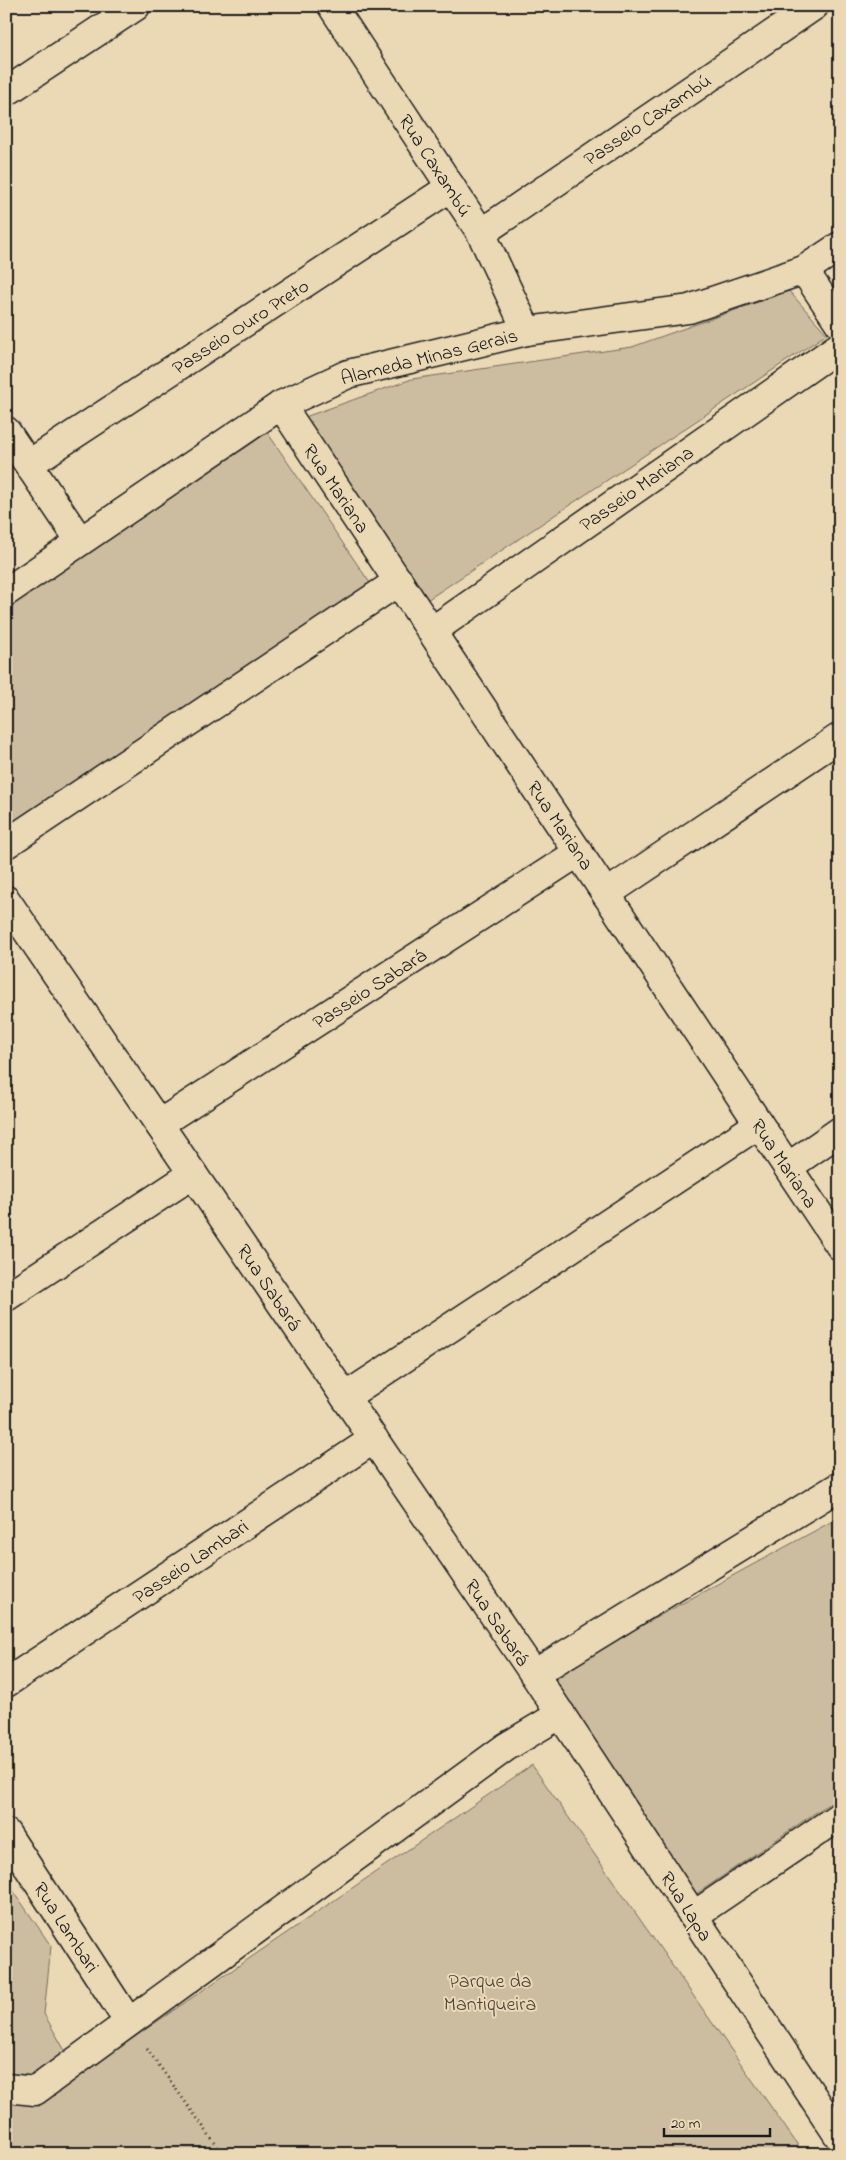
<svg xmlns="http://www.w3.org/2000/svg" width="846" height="2160" viewBox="0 0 846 2160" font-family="'Indie Flower',sans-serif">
  <rect width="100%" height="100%" fill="#ebd9b6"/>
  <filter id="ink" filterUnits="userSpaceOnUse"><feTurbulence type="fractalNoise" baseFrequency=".02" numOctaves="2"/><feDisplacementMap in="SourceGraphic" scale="10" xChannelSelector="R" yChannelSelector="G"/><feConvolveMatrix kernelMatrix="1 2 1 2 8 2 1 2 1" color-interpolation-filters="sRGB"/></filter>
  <g filter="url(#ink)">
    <g fill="#cdbda0" stroke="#746c5e">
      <path d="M 789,291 L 827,334 L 427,600 L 302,418 L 412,379 L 632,347 Z"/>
      <path d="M 267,432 L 370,583 L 6,829 L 6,609 Z"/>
      <path d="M 840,1517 L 840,1796 L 695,1895 L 554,1681 L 584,1657 Z"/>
      <path d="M 532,1765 L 804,2154 L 6,2154 L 6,1880 L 51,1946 L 44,2014 L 79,2075 Z"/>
    </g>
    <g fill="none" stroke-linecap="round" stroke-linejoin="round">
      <g stroke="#1c1c1c" stroke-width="31">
        <g id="minor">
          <path d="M 332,6 L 481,233 L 527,331"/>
          <path d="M 6,92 L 136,6"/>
          <path d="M 481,233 L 814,6"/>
          <path d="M 804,270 L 840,324"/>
          <path d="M 281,405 L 840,1246"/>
          <path d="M 6,431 L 80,541"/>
          <path d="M 29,464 L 451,187"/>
          <path d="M 6,592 L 281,405 L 348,374 L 527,331 L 689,309 L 804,270 L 840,246"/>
          <path d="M 432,631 L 840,346"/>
          <path d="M 6,844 L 399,581"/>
          <path d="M 606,894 L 840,737"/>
          <path d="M 6,900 L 534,1674 L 840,2138"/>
          <path d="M 159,1124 L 579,852"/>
          <path d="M 788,1167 L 840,1131"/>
          <path d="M 6,1297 L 193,1174"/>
          <path d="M 345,1397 L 759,1124"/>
          <path d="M 534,1674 L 840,1486"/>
          <path d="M 6,1683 L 374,1439"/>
          <path d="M 6,1833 L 128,2021"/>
          <path d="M 693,1916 L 840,1816"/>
          <path d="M 6,2088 L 35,2091 L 506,1747 L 561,1714"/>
        </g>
      </g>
      <path stroke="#1c1c1c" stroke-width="3" stroke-dasharray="1 4" stroke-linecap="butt" d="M 147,2049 L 223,2154"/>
      <use href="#minor" stroke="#ebd9b6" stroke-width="28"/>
    </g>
  </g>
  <g text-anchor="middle" stroke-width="4" stroke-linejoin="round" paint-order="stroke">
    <g font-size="20" fill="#1c1c1c" stroke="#ebd9b6">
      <text transform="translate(647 119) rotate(-34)" y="7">Passeio Caxambú</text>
      <text transform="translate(436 165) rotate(57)" y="7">Rua Caxambú</text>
      <text transform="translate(240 326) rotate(-33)" y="7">Passeio Ouro Preto</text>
      <text transform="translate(429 356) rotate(-14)" y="7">Alameda Minas Gerais</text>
      <text transform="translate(337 488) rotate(56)" y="7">Rua Mariana</text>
      <text transform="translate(636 488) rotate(-35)" y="7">Passeio Mariana</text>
      <text transform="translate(561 825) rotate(56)" y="7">Rua Mariana</text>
      <text transform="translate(369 988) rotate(-33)" y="7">Passeio Sabará</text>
      <text transform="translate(785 1163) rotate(56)" y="7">Rua Mariana</text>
      <text transform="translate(270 1287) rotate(56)" y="7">Rua Sabará</text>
      <text transform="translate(190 1561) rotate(-34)" y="7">Passeio Lambari</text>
      <text transform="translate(498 1622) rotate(56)" y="7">Rua Sabará</text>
      <text transform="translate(687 1906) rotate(57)" y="7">Rua Lapa</text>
      <text transform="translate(67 1927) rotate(57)" y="7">Rua Lambari</text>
    </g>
    <g font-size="20" fill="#48443d" stroke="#ebd9b6">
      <text x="490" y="1987">Parque da<tspan x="490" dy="23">Mantiqueira</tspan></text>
    </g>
  </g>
  <rect width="846" height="2160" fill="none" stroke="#ebd9b6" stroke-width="25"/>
  <rect x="12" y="12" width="821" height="2135" fill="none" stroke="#1c1c1c" stroke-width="2" filter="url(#ink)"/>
  <path d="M664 2128v8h106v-8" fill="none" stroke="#1c1c1c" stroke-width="2.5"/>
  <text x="671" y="2128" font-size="15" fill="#1c1c1c" stroke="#ebd9b6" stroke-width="4" paint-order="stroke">20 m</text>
</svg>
